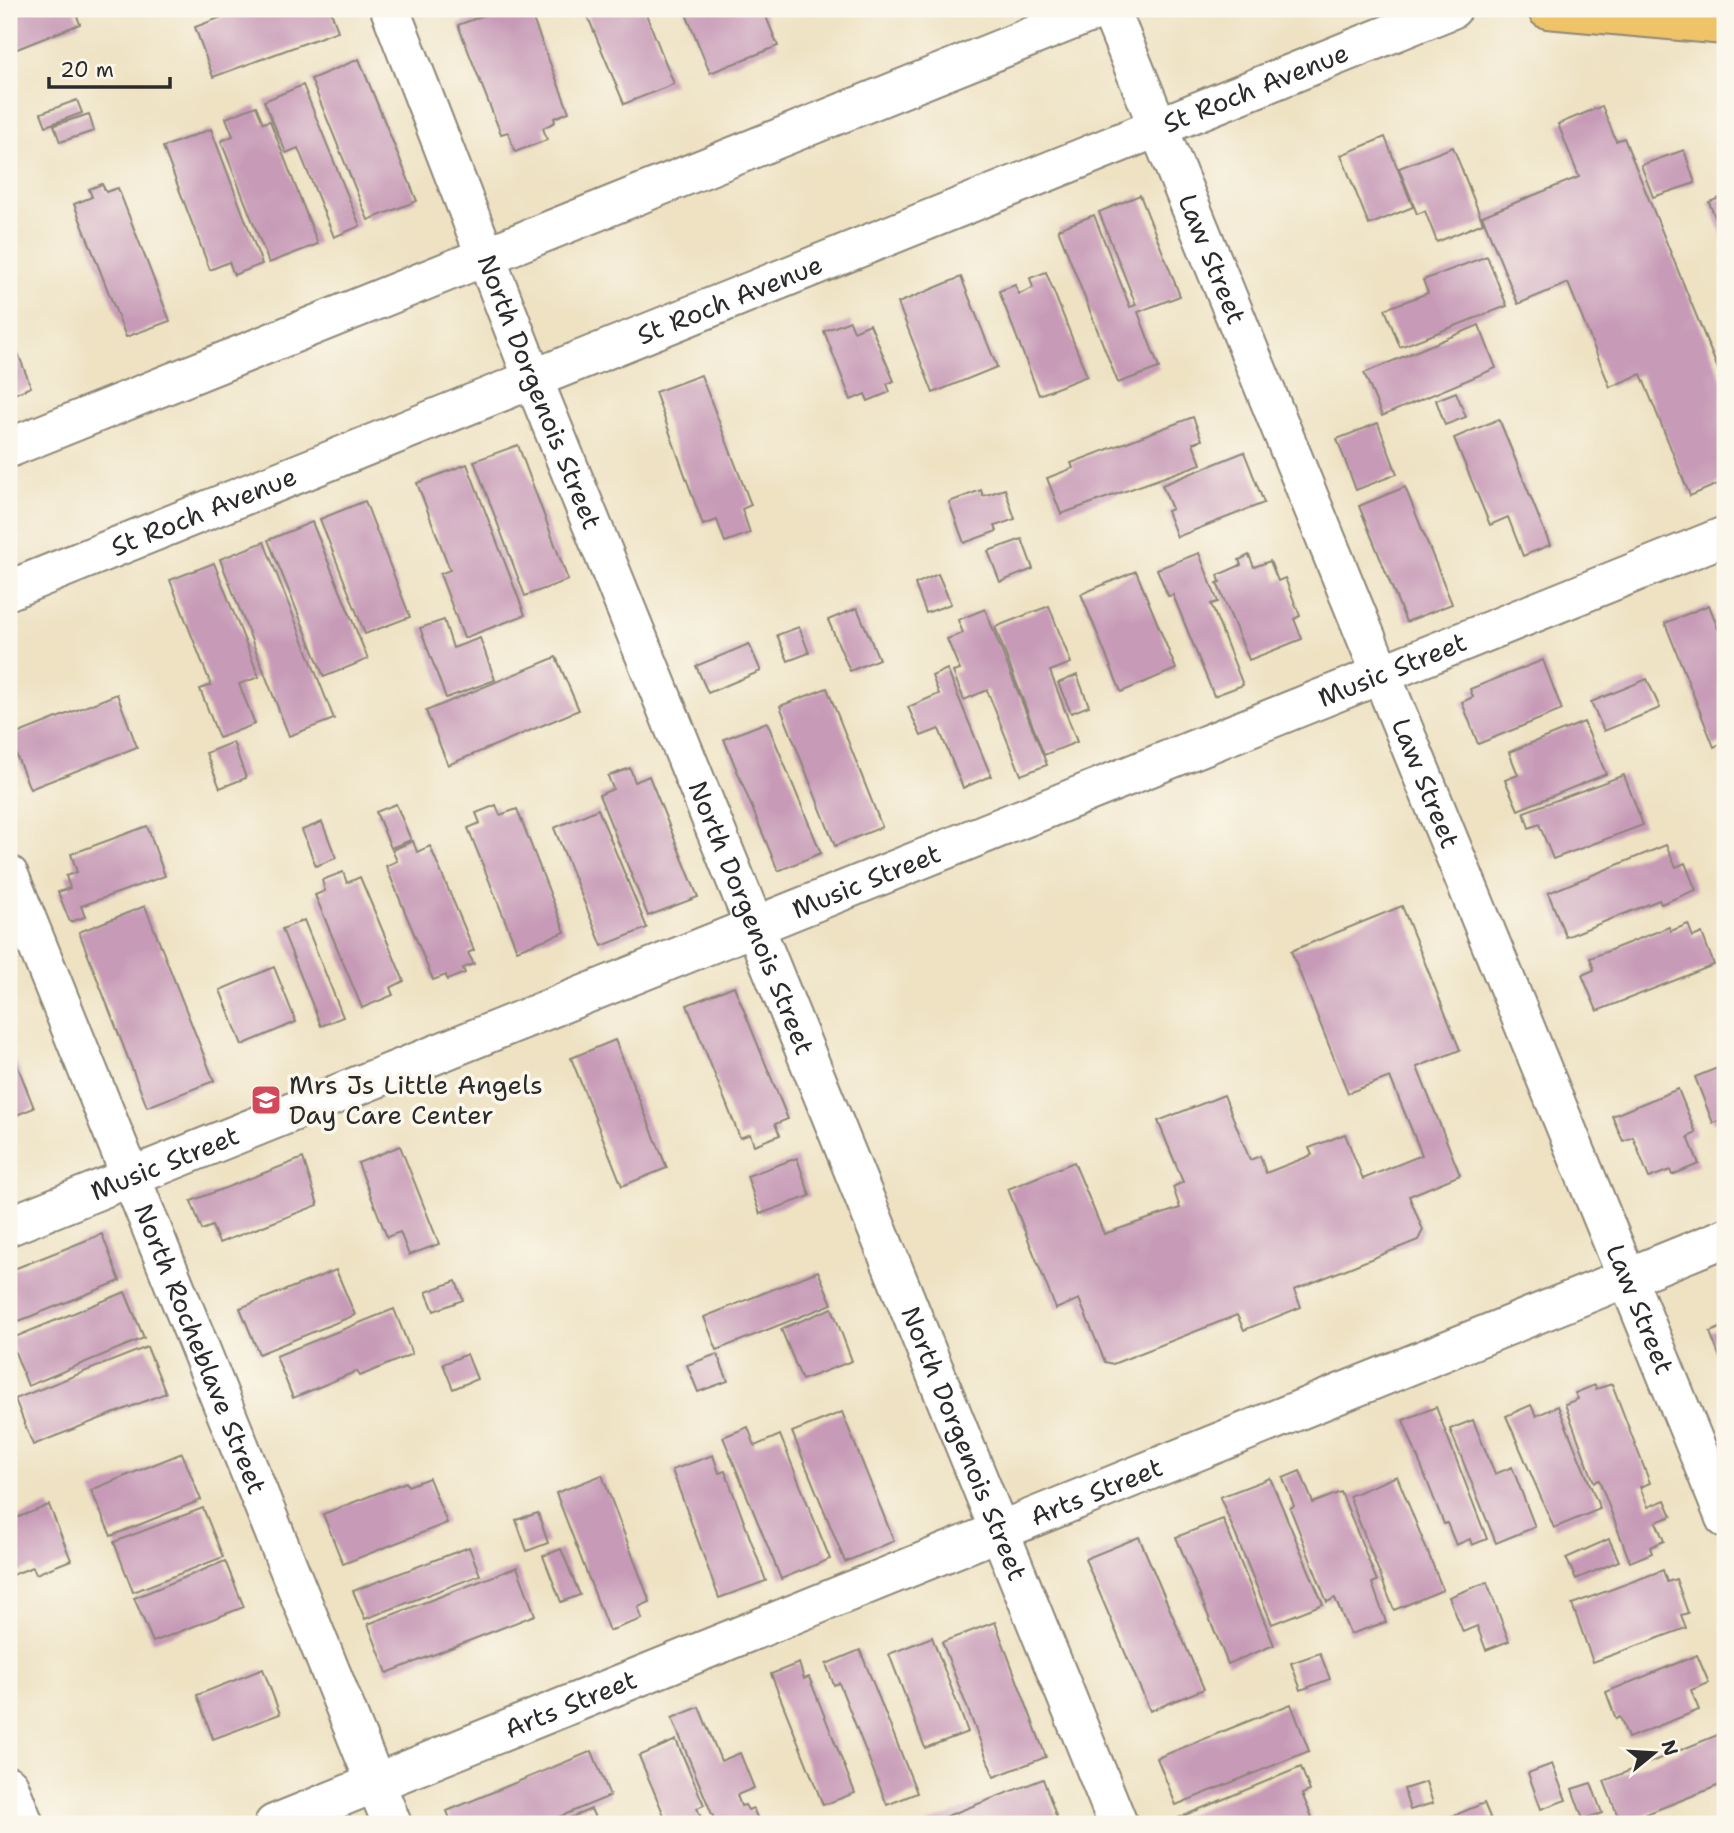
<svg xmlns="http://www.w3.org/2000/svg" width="1734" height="1833" viewBox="0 0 1734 1833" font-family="'Shantell Sans',sans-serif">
  <rect width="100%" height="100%" fill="#fbf7ec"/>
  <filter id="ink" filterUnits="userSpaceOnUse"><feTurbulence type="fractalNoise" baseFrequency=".0143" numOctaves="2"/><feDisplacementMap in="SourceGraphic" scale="14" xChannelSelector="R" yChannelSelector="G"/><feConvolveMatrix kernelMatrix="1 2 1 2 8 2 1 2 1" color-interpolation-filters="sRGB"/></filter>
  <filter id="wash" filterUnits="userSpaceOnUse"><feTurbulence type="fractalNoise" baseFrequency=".00686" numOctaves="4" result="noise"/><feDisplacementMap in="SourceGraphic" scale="28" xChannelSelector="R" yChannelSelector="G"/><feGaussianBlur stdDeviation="1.57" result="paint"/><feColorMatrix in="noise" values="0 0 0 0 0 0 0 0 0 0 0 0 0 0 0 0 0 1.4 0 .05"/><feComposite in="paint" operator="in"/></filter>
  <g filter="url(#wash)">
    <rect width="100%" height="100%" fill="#eee2c3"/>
    <g id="blocks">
      <g fill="#c79bb7">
        <path d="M 74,9 L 80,24 L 12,51 L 9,14 L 19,9 Z"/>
        <path d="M 243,9 L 330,9 L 338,31 L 213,77 L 195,27 Z"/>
        <path d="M 501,9 L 529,9 L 569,112 L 554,118 L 555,122 L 543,128 L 547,140 L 515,152 L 508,132 L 501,134 L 458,25 Z"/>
        <path d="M 644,9 L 674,84 L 624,104 L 585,10 Z"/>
        <path d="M 684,9 L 763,9 L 778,46 L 710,73 Z"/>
        <path d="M 359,59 L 417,201 L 368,220 L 311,79 Z"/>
        <path d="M 303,85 L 360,226 L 334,237 L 298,148 L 286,153 L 264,101 Z"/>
        <path d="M 77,100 L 82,113 L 46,126 L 41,113 Z"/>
        <path d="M 256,106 L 263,123 L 270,121 L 318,244 L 269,263 L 221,141 L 233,136 L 226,118 Z"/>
        <path d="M 1602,106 L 1616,141 L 1624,138 L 1725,386 L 1725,481 L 1690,496 L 1641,374 L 1610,387 L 1568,283 L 1518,304 L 1482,216 L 1579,177 L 1558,124 Z"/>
        <path d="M 89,114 L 94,131 L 60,142 L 54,125 Z"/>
        <path d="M 211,129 L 262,264 L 234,275 L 229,262 L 210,270 L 163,147 Z"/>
        <path d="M 1385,137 L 1413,207 L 1369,225 L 1341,155 Z"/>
        <path d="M 1453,147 L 1483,223 L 1437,242 L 1425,211 L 1417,214 L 1399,168 Z"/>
        <path d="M 1684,150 L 1695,183 L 1653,197 L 1641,165 Z"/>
        <path d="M 102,184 L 106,192 L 118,188 L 170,321 L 126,337 L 74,204 L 92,197 L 89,189 Z"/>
        <path d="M 1140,195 L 1180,296 L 1138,312 L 1159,368 L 1118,383 L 1058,229 L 1094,215 L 1130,307 L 1136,305 L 1099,212 Z"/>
        <path d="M 1725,196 L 1725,242 L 1709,202 Z"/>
        <path d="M 1487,256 L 1507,306 L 1400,347 L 1385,309 L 1428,293 L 1423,280 Z"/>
        <path d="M 1046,272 L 1087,376 L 1039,395 L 999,291 L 1015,285 L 1019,294 L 1033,288 L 1030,278 Z"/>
        <path d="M 961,277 L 997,367 L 933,393 L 898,303 Z"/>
        <path d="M 850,321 L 854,331 L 870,324 L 894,381 L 887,384 L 890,392 L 868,401 L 865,394 L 851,400 L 824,331 Z"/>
        <path d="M 1479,325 L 1496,368 L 1382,416 L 1364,373 Z"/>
        <path d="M 9,330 L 31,387 L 9,396 Z"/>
        <path d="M 701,375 L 751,505 L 742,509 L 750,533 L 725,542 L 717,520 L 703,525 L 655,392 Z"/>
        <path d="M 1456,392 L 1466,417 L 1445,425 L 1436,400 Z"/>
        <path d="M 1193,417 L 1202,440 L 1193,443 L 1201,464 L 1061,514 L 1047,478 L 1073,468 L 1071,463 Z"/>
        <path d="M 1499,419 L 1550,545 L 1523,556 L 1508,517 L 1490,525 L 1454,438 Z"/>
        <path d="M 1378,423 L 1397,474 L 1356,490 L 1337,439 Z"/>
        <path d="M 518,445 L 568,580 L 525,596 L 474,461 Z"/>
        <path d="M 1244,452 L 1264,503 L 1177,537 L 1167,511 L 1172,509 L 1162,485 Z"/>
        <path d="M 467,464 L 525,615 L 464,638 L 440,574 L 450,570 L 417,483 Z"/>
        <path d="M 1405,487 L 1452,604 L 1406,622 L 1359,506 Z"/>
        <path d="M 1005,489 L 1015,519 L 995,526 L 997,531 L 964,543 L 949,502 L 981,490 L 983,496 Z"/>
        <path d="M 365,501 L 410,617 L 365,634 L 320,519 Z"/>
        <path d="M 312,522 L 368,659 L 324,677 L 268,540 Z"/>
        <path d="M 1022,539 L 1033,569 L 1000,582 L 988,551 Z"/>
        <path d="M 264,542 L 334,719 L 289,736 L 220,559 Z"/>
        <path d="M 1199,553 L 1218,602 L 1211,604 L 1243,685 L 1214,696 L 1173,595 L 1168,596 L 1157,569 Z"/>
        <path d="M 1249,555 L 1254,567 L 1270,561 L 1278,581 L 1285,578 L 1300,616 L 1294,619 L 1302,639 L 1249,660 L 1217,583 L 1220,582 L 1218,575 L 1241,565 L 1239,560 Z"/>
        <path d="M 214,563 L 259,677 L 239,684 L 255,724 L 219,738 L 200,689 L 211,685 L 170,580 Z"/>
        <path d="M 1136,571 L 1176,669 L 1121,692 L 1081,594 Z"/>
        <path d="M 938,574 L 951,604 L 926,613 L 915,584 Z"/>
        <path d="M 1709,605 L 1725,647 L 1725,742 L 1714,747 L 1665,623 Z"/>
        <path d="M 1049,606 L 1071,663 L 1050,671 L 1077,742 L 1044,755 L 995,627 Z"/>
        <path d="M 857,608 L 879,659 L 850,671 L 828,620 Z"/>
        <path d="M 985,609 L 1047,765 L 1021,775 L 987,690 L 964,700 L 953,672 L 960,670 L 947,639 L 963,633 L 958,620 Z"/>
        <path d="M 444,620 L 453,648 L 480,638 L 495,680 L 446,698 L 420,628 Z"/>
        <path d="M 799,627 L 809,653 L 788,661 L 777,635 Z"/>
        <path d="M 749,644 L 761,671 L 708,693 L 696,666 Z"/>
        <path d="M 556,657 L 579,710 L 448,765 L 426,711 Z"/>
        <path d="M 1543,660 L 1562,710 L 1478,744 L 1462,702 L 1473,697 L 1470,689 Z"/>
        <path d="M 947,669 L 991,776 L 963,788 L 939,729 L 921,736 L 908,707 L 939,694 L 932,676 Z"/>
        <path d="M 1077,675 L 1089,706 L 1071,713 L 1058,683 Z"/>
        <path d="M 1647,679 L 1660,708 L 1604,731 L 1591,702 Z"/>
        <path d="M 827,688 L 882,827 L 835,846 L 780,706 Z"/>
        <path d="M 117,694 L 137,747 L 30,789 L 9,737 Z"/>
        <path d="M 767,722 L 821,853 L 778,871 L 724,739 Z"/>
        <path d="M 1584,722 L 1606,774 L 1518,810 L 1505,780 L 1518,775 L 1509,752 Z"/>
        <path d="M 233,742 L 246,778 L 220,788 L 206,753 Z"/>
        <path d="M 630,768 L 635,782 L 649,776 L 698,897 L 648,916 L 599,795 L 613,789 L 608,776 Z"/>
        <path d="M 1624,775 L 1643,825 L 1553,859 L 1539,824 L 1529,828 L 1524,812 Z"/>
        <path d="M 396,804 L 411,840 L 391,848 L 376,812 Z"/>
        <path d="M 496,805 L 500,815 L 517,809 L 565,932 L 517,950 L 468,828 L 480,823 L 476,813 Z"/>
        <path d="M 598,809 L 647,928 L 602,946 L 554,828 Z"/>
        <path d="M 322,822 L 336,858 L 316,866 L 302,830 Z"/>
        <path d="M 147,826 L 165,876 L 81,906 L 85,917 L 70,922 L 58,892 L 70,888 L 66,876 L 77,872 L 71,854 Z"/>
        <path d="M 413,841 L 417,852 L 430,846 L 474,950 L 468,953 L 474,964 L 463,968 L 465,973 L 447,980 L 446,975 L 433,980 L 386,866 L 397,861 L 392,850 Z"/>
        <path d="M 1666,845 L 1676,867 L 1685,863 L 1696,890 L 1661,904 L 1659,900 L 1566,937 L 1548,893 Z"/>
        <path d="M 343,872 L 347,883 L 360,877 L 404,981 L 390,988 L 393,995 L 362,1008 L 315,895 L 325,891 L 322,880 Z"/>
        <path d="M 145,906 L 214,1081 L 147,1107 L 79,932 Z"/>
        <path d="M 1402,906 L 1460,1050 L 1417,1067 L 1460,1175 L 1409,1196 L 1423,1230 L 1418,1240 L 1294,1290 L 1301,1307 L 1244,1330 L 1237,1315 L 1113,1364 L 1105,1362 L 1079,1299 L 1056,1309 L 1008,1189 L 1074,1162 L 1104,1234 L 1180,1208 L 1173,1187 L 1183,1182 L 1158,1121 L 1224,1095 L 1250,1160 L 1260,1156 L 1266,1173 L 1312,1155 L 1309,1148 L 1345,1134 L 1363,1179 L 1422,1155 L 1390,1077 L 1348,1093 L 1291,951 Z"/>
        <path d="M 304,920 L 343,1017 L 321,1026 L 282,929 Z"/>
        <path d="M 1688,924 L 1693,937 L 1702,933 L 1714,965 L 1597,1011 L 1582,975 L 1594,970 L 1590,958 L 1669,927 L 1671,931 Z"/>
        <path d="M 274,967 L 296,1022 L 242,1045 L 220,990 Z"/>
        <path d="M 734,986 L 788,1119 L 775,1124 L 780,1135 L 754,1145 L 750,1134 L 740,1138 L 687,1005 Z"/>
        <path d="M 615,1040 L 667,1168 L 622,1186 L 571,1058 Z"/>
        <path d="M 16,1062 L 34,1108 L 9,1118 L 9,1065 Z"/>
        <path d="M 1725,1065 L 1725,1119 L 1713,1123 L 1695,1077 Z"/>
        <path d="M 1678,1089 L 1696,1133 L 1688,1137 L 1699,1164 L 1672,1175 L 1670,1170 L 1649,1178 L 1633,1137 L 1623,1141 L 1612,1116 Z"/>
        <path d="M 400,1146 L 439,1244 L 409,1255 L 400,1232 L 387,1237 L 358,1163 Z"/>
        <path d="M 303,1158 L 318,1205 L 219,1243 L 212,1226 L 202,1230 L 191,1201 Z"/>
        <path d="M 797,1158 L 810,1196 L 760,1214 L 747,1176 Z"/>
        <path d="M 102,1234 L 120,1281 L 9,1325 L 9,1271 Z"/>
        <path d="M 336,1270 L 355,1315 L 259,1354 L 240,1308 Z"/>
        <path d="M 818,1271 L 832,1304 L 717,1350 L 704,1317 Z"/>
        <path d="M 456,1281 L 463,1300 L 434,1311 L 426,1292 Z"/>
        <path d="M 125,1292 L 144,1338 L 28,1386 L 10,1339 Z"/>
        <path d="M 832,1308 L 852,1361 L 802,1380 L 781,1329 Z"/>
        <path d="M 394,1309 L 412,1354 L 360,1376 L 357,1371 L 293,1398 L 276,1356 Z"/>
        <path d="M 1725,1326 L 1725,1371 L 1710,1332 Z"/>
        <path d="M 147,1347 L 166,1393 L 33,1445 L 15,1399 Z"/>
        <path d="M 467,1354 L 477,1379 L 453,1389 L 443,1364 Z"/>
        <path d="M 717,1354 L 728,1381 L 698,1392 L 687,1365 Z"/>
        <path d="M 1612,1384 L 1650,1483 L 1640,1487 L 1648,1507 L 1665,1500 L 1672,1516 L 1656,1522 L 1664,1541 L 1650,1547 L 1652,1553 L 1630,1562 L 1599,1480 L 1594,1482 L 1565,1404 L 1578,1399 L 1575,1393 L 1595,1385 L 1596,1389 Z"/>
        <path d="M 1531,1405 L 1536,1416 L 1558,1406 L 1600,1509 L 1554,1528 L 1506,1416 Z"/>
        <path d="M 1436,1407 L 1487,1539 L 1472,1545 L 1470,1539 L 1456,1545 L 1447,1523 L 1444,1524 L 1403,1420 Z"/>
        <path d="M 842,1412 L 894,1541 L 845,1562 L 792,1432 Z"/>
        <path d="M 1473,1420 L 1495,1474 L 1512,1467 L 1535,1527 L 1496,1543 L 1450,1429 Z"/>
        <path d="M 748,1427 L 755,1446 L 780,1435 L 830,1559 L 781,1579 L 723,1437 Z"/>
        <path d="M 182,1453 L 201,1500 L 111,1536 L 91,1490 Z"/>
        <path d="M 713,1455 L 719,1473 L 725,1471 L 766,1581 L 719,1598 L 672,1470 Z"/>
        <path d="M 1300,1471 L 1313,1503 L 1341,1492 L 1377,1581 L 1372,1583 L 1386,1622 L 1350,1634 L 1335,1598 L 1327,1602 L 1290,1508 L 1294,1506 L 1283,1478 Z"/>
        <path d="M 602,1475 L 650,1602 L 638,1607 L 642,1619 L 609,1631 L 556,1493 Z"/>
        <path d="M 1397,1476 L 1443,1590 L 1394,1610 L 1349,1496 Z"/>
        <path d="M 429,1478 L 447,1523 L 343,1564 L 323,1514 L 406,1482 L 408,1486 Z"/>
        <path d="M 1270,1478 L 1323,1604 L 1272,1624 L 1220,1497 Z"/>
        <path d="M 49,1505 L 71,1560 L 36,1574 L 33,1567 L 9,1576 L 9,1521 Z"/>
        <path d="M 203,1508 L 223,1557 L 133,1592 L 114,1542 Z"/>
        <path d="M 538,1513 L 548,1543 L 527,1551 L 516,1520 Z"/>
        <path d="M 1223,1519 L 1274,1645 L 1228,1664 L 1176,1537 Z"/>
        <path d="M 1139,1537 L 1204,1689 L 1150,1711 L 1085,1559 Z"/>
        <path d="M 1609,1539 L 1619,1561 L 1576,1579 L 1566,1558 Z"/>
        <path d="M 469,1547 L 480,1575 L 365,1619 L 353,1591 Z"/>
        <path d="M 561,1549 L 580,1595 L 561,1602 L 543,1556 Z"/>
        <path d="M 225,1561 L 244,1607 L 153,1642 L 134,1598 Z"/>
        <path d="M 517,1567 L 535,1615 L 387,1673 L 368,1624 Z"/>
        <path d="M 1663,1570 L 1667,1582 L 1676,1579 L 1688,1613 L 1681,1615 L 1686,1628 L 1593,1662 L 1572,1604 Z"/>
        <path d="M 1487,1582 L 1509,1641 L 1486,1650 L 1477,1626 L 1463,1632 L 1449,1597 Z"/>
        <path d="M 995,1622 L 1046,1757 L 994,1777 L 942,1642 Z"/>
        <path d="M 932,1637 L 968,1732 L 925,1748 L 889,1654 Z"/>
        <path d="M 860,1650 L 917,1793 L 887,1805 L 839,1683 L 834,1685 L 826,1664 Z"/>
        <path d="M 1320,1653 L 1330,1679 L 1301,1690 L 1291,1663 Z"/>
        <path d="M 1697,1655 L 1709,1683 L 1691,1690 L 1699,1710 L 1628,1738 L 1620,1717 L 1616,1719 L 1606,1692 Z"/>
        <path d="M 799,1663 L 804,1679 L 809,1677 L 855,1793 L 823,1805 L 771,1674 Z"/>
        <path d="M 263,1669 L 280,1714 L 213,1739 L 197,1695 Z"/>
        <path d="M 1291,1704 L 1309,1751 L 1176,1805 L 1157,1758 Z"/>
        <path d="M 699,1707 L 721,1761 L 740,1753 L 754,1788 L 737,1795 L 741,1806 L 745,1805 L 748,1810 L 753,1808 L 760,1824 L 716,1824 L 672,1718 Z"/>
        <path d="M 1725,1732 L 1725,1783 L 1621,1824 L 1604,1781 Z"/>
        <path d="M 676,1740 L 704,1805 L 697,1808 L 702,1820 L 693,1824 L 673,1824 L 670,1818 L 666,1820 L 639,1756 Z"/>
        <path d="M 592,1751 L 610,1796 L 542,1824 L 452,1824 L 447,1811 Z"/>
        <path d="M 1552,1764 L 1566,1800 L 1541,1809 L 1528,1773 Z"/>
        <path d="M 1301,1767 L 1310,1791 L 1302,1794 L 1312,1817 L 1294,1824 L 1180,1824 L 1178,1818 Z"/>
        <path d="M 1043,1779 L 1059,1824 L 926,1824 Z"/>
        <path d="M 1426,1782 L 1433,1803 L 1410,1810 L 1404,1789 Z"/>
        <path d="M 1591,1783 L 1602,1813 L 1583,1819 L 1572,1789 Z"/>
        <path d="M 1484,1803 L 1493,1824 L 1450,1824 L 1448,1818 Z"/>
        <path d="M 591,1809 L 598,1824 L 556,1824 Z"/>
      </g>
    </g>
  </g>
  <g filter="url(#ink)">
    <use href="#blocks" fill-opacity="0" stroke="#8c8677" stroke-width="2"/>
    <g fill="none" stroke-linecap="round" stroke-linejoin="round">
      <g stroke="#8c8677" stroke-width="42">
        <g id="minor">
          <path id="s1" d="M 390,9 L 533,379 L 1118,1824"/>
          <path id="s2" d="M 1110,9 L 1725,1518"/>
          <path d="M 9,448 L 1100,9"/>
          <path id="s3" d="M 9,590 L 1452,9"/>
          <path id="s4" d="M 9,875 L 392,1824"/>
          <path id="s5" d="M 9,1226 L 1725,536"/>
          <path d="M 9,1786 L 24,1824"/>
          <path id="s6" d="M 274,1824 L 1725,1238"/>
        </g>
      </g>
      <g stroke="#8c8677" stroke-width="42">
        <path id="highway" d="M 1547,9 L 1725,25"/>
      </g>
      <use href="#minor" stroke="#fff" stroke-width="38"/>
      <use href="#highway" stroke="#efc469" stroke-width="38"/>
    </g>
  </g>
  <defs>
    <g id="school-square" transform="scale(1.575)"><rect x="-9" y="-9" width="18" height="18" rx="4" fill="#d1495b" stroke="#fbf7ec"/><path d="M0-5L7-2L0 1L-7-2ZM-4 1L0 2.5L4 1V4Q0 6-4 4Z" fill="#fff"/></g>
  </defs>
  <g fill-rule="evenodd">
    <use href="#school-square" x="266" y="1100"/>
  </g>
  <g text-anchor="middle" stroke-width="7" stroke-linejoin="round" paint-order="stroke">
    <g font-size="26" fill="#2b2b2b" stroke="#fbf7ec">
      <text dy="9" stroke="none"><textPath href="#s3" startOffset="1344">St Roch Avenue</textPath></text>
      <text dy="9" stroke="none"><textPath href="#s2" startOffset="270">Law Street</textPath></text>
      <text dy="9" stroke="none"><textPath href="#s3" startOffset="777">St Roch Avenue</textPath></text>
      <text dy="9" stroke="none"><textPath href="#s1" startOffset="411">North Dorgenois Street</textPath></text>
      <text dy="9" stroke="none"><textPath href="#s3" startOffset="210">St Roch Avenue</textPath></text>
      <text dy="9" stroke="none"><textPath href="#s5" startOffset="1491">Music Street</textPath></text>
      <text dy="9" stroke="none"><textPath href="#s2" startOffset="836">Law Street</textPath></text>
      <text dy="9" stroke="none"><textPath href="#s5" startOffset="924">Music Street</textPath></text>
      <text dy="9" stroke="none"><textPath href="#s1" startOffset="978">North Dorgenois Street</textPath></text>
      <text dy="9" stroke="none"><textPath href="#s5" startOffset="168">Music Street</textPath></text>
      <text dy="9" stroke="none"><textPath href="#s2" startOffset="1404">Law Street</textPath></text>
      <text dy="9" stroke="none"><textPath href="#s4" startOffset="511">North Rocheblave Street</textPath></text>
      <text dy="9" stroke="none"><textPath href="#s1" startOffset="1545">North Dorgenois Street</textPath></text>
      <text dy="9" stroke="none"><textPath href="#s6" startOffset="887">Arts Street</textPath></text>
      <text dy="9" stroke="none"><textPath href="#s6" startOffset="320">Arts Street</textPath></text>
    </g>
    <g font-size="26" fill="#2b2b2b" stroke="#fbf7ec" text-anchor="start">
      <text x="289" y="1094">Mrs Js Little Angels<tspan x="289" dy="30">Day Care Center</tspan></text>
    </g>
  </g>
  <rect width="1734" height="1833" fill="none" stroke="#fbf7ec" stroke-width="35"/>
  <g transform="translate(1654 1753) rotate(72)" stroke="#fbf7ec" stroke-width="5" paint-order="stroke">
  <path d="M0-5L12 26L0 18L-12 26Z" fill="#2b2b2b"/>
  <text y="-10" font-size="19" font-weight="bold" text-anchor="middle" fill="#2b2b2b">N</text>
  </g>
  <path d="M49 77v10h121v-10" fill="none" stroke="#2b2b2b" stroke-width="3.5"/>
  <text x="60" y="77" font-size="21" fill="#2b2b2b" stroke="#fbf7ec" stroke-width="5" paint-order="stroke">20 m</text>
</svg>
